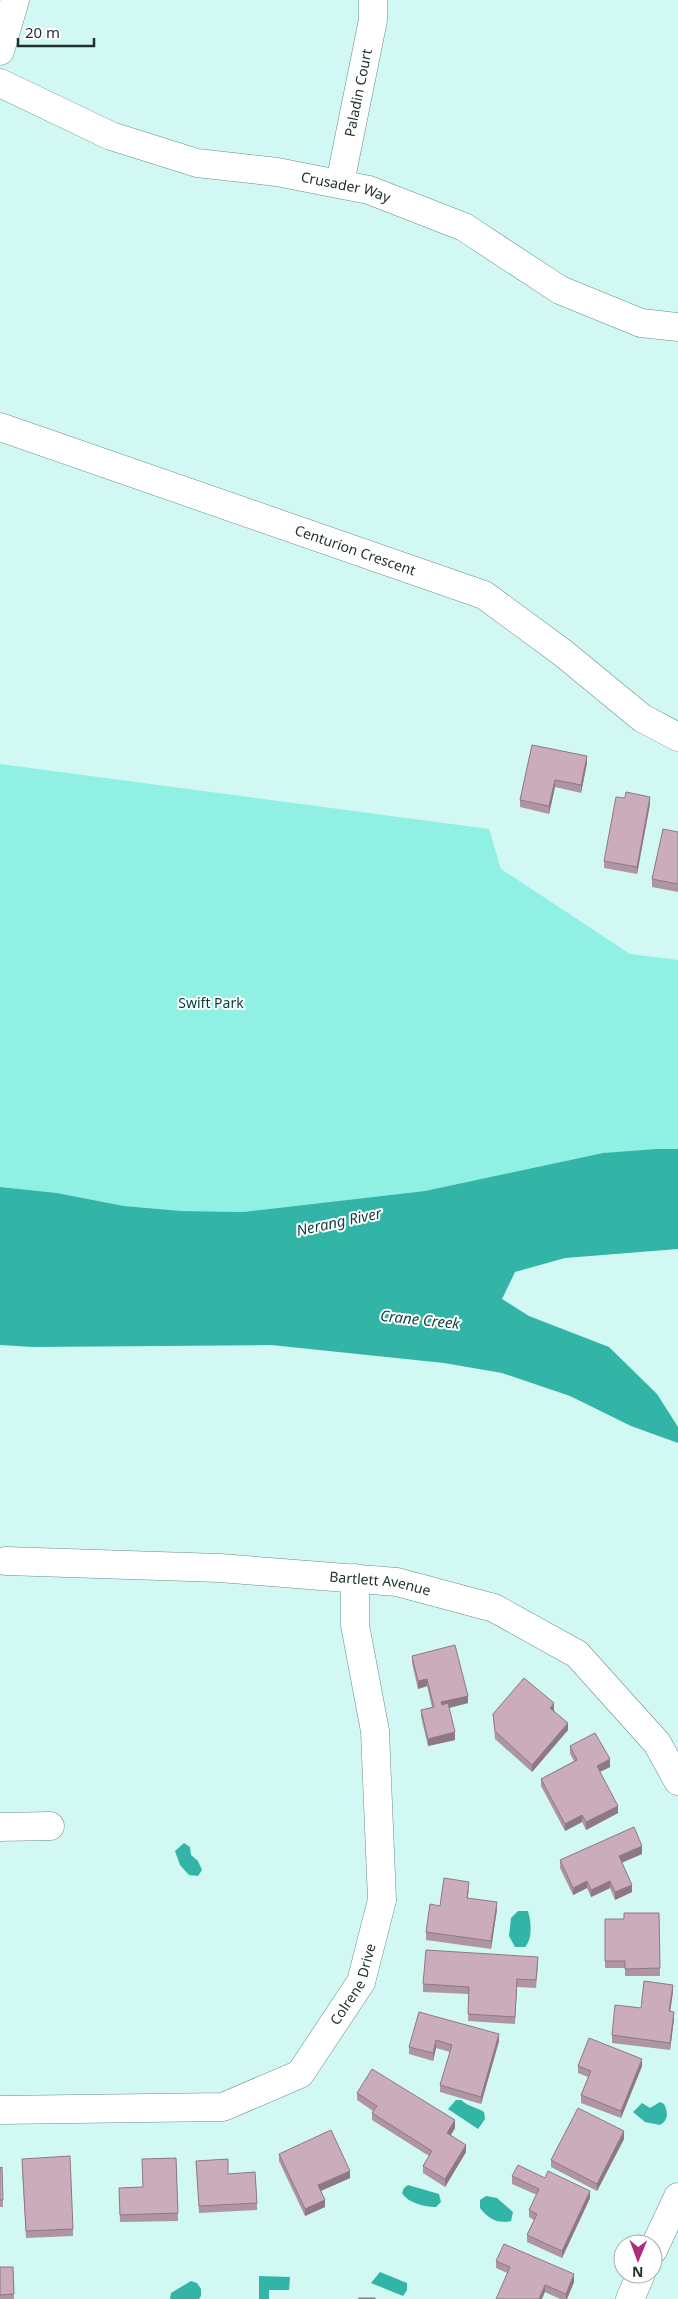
<svg xmlns="http://www.w3.org/2000/svg" width="678" height="2299" viewBox="0 0 678 2299" font-family="'Noto Sans',sans-serif">
  <rect width="100%" height="100%" fill="#d1f8f2"/>
  <path fill="#8ff0e3" d="M 0,764 L 489,829 L 501,869 L 630,954 L 678,960 L 678,1149 L 603,1153 L 425,1191 L 243,1212 L 182,1211 L 124,1206 L 57,1193 L 0,1187 Z"/>
  <g fill="#32b5a7">
    <path d="M 657,1149 L 678,1149 L 678,1249 L 565,1258 L 515,1272 L 502,1299 L 529,1316 L 609,1347 L 657,1394 L 678,1427 L 678,1443 L 631,1426 L 570,1396 L 502,1373 L 444,1363 L 271,1345 L 33,1347 L 0,1345 L 0,1187 L 57,1193 L 124,1206 L 182,1211 L 243,1212 L 425,1191 L 603,1153 Z"/>
    <path d="M 184,1843 L 190,1847 L 191,1855 L 198,1861 L 202,1870 L 198,1876 L 189,1875 L 180,1865 L 175,1851 Z"/>
    <path d="M 518,1911 L 528,1911 C 531,1922 533,1938 525,1947 L 515,1947 L 509,1936 L 511,1918 Z"/>
    <path d="M 456,2100 L 461,2100 C 469,2107 476,2107 484,2112 L 485,2119 L 478,2129 L 448,2109 Z"/>
    <path d="M 660,2102 L 664,2104 C 668,2112 669,2120 660,2125 L 645,2122 L 633,2112 L 642,2103 L 650,2108 Z"/>
    <path d="M 408,2185 L 439,2194 L 441,2202 L 436,2207 C 425,2207 408,2203 402,2193 L 404,2188 Z"/>
    <path d="M 486,2196 L 497,2198 L 513,2212 L 511,2221 C 497,2224 489,2219 480,2208 L 480,2200 Z"/>
    <path d="M 380,2272 L 407,2283 L 407,2290 L 403,2296 L 371,2283 Z"/>
    <path d="M 259,2276 L 290,2277 L 289,2290 L 269,2290 L 269,2299 L 259,2299 Z"/>
    <path d="M 191,2281 L 197,2283 L 201,2289 L 201,2296 L 199,2299 L 170,2299 L 171,2293 Z"/>
  </g>
  <g fill="none" stroke-linecap="round" stroke-linejoin="round">
    <g stroke="#6a8e88" stroke-width="29">
      <g id="minor">
        <path d="M 0,51 L 15,0"/>
        <path id="s1" d="M 0,83 L 111,136 L 197,163 L 277,172 L 369,190 L 464,227 L 560,290 L 641,323 L 678,327"/>
        <path id="s2" d="M 340,183 L 373,20 L 373,0"/>
        <path id="s3" d="M 0,427 L 484,595 L 563,653 L 642,718 L 678,737"/>
        <path id="s4" d="M 6,1561 L 220,1568 L 397,1582 L 494,1608 L 577,1654 L 657,1743 L 678,1781"/>
        <path d="M 0,1827 L 50,1826"/>
        <path id="s5" d="M 0,2110 L 223,2107 L 300,2074 L 361,1982 L 382,1900 L 375,1731 L 355,1625 L 355,1578"/>
        <path d="M 653,2250 L 678,2197"/>
        <path d="M 630,2299 L 641,2274"/>
      </g>
    </g>
    <use href="#minor" stroke="#fff" stroke-width="28"/>
  </g>
  <g fill="#af94a1">
    <path d="M 532,745 L 587,763 L 581,793 L 555,787 L 549,814 L 520,807 L 520,800 Z"/>
    <path d="M 650,804 L 637,874 L 604,868 L 604,861 Z"/>
    <path d="M 678,832 L 678,892 L 652,887 L 652,879 Z"/>
    <path d="M 412,1656 L 468,1703 L 449,1708 L 455,1740 L 428,1746 L 421,1717 L 421,1710 L 432,1707 L 427,1686 L 418,1689 L 412,1663 Z"/>
    <path d="M 554,1710 L 568,1730 L 532,1772 L 495,1739 L 493,1714 Z"/>
    <path d="M 570,1746 L 610,1767 L 600,1772 L 618,1813 L 586,1830 L 582,1822 L 565,1831 L 541,1786 L 541,1779 L 574,1761 L 570,1754 Z"/>
    <path d="M 642,1854 L 622,1862 L 632,1892 L 615,1900 L 610,1888 L 591,1897 L 587,1888 L 573,1895 L 560,1868 L 560,1860 Z"/>
    <path d="M 469,1889 L 468,1898 L 497,1909 L 491,1949 L 426,1940 L 426,1932 L 440,1906 Z"/>
    <path d="M 659,1913 L 660,1976 L 625,1976 L 625,1968 L 605,1968 L 605,1919 L 624,1919 Z"/>
    <path d="M 538,1964 L 536,1988 L 517,1987 L 515,2024 L 468,2021 L 469,1994 L 423,1992 L 423,1984 Z"/>
    <path d="M 673,1992 L 670,2011 L 674,2019 L 670,2050 L 612,2043 L 612,2035 Z"/>
    <path d="M 419,2012 L 499,2041 L 481,2104 L 440,2092 L 440,2085 L 450,2052 L 436,2048 L 433,2061 L 409,2054 L 409,2047 Z"/>
    <path d="M 578,2066 L 642,2066 L 621,2118 L 581,2103 L 581,2095 L 588,2077 L 578,2073 Z"/>
    <path d="M 357,2093 L 455,2128 L 451,2135 L 466,2152 L 445,2187 L 423,2173 L 423,2166 L 429,2156 L 372,2120 L 372,2113 L 373,2111 L 357,2100 Z"/>
    <path d="M 624,2139 L 597,2191 L 551,2167 L 551,2160 Z"/>
    <path d="M 279,2154 L 350,2178 L 321,2191 L 325,2207 L 305,2216 L 279,2161 Z"/>
    <path d="M 176,2158 L 178,2221 L 120,2222 L 119,2188 L 143,2187 Z"/>
    <path d="M 196,2161 L 228,2174 L 257,2203 L 257,2210 L 199,2213 Z"/>
    <path d="M 22,2166 L 73,2229 L 73,2236 L 26,2238 Z"/>
    <path d="M 2,2167 L 3,2207 L 0,2207 L 0,2168 Z"/>
    <path d="M 512,2176 L 590,2198 L 562,2258 L 527,2242 L 527,2235 L 534,2220 L 529,2217 L 529,2210 L 537,2195 L 512,2184 Z"/>
    <path d="M 496,2261 L 574,2282 L 567,2299 L 560,2299 L 545,2292 L 507,2273 L 496,2268 Z"/>
    <path d="M 0,2267 L 13,2267 L 14,2299 L 0,2299 Z"/>
  </g>
  <g fill="#8e7883">
    <path d="M 587,756 L 587,763 L 581,793 L 581,785 Z"/>
    <path d="M 555,780 L 555,787 L 549,814 L 549,806 Z"/>
    <path d="M 650,797 L 650,804 L 637,874 L 637,867 Z"/>
    <path d="M 427,1679 L 427,1686 L 418,1689 L 418,1681 Z"/>
    <path d="M 468,1696 L 468,1703 L 441,1710 L 441,1702 Z"/>
    <path d="M 554,1703 L 554,1710 L 550,1715 L 550,1708 Z"/>
    <path d="M 568,1723 L 568,1730 L 532,1772 L 532,1765 Z"/>
    <path d="M 455,1732 L 455,1740 L 428,1746 L 428,1739 Z"/>
    <path d="M 610,1759 L 610,1767 L 597,1773 L 597,1766 Z"/>
    <path d="M 618,1806 L 618,1813 L 586,1830 L 586,1822 Z"/>
    <path d="M 582,1815 L 582,1822 L 565,1831 L 565,1824 Z"/>
    <path d="M 642,1846 L 642,1854 L 619,1864 L 619,1856 Z"/>
    <path d="M 587,1881 L 587,1888 L 573,1895 L 573,1888 Z"/>
    <path d="M 610,1881 L 610,1888 L 591,1897 L 591,1890 Z"/>
    <path d="M 632,1885 L 632,1892 L 615,1900 L 615,1892 Z"/>
    <path d="M 497,1902 L 497,1909 L 491,1949 L 491,1941 Z"/>
    <path d="M 673,1985 L 673,1992 L 669,2019 L 669,2011 Z"/>
    <path d="M 674,2012 L 674,2019 L 670,2050 L 670,2043 Z"/>
    <path d="M 499,2034 L 499,2041 L 481,2104 L 481,2097 Z"/>
    <path d="M 436,2040 L 436,2048 L 433,2061 L 433,2053 Z"/>
    <path d="M 642,2059 L 642,2066 L 621,2118 L 621,2111 Z"/>
    <path d="M 455,2120 L 455,2128 L 447,2141 L 447,2133 Z"/>
    <path d="M 624,2131 L 624,2139 L 597,2191 L 597,2184 Z"/>
    <path d="M 466,2145 L 466,2152 L 445,2187 L 445,2179 Z"/>
    <path d="M 350,2171 L 350,2178 L 318,2192 L 318,2185 Z"/>
    <path d="M 590,2191 L 590,2198 L 562,2258 L 562,2251 Z"/>
    <path d="M 325,2200 L 325,2207 L 305,2216 L 305,2209 Z"/>
    <path d="M 574,2274 L 574,2282 L 567,2299 L 566,2299 L 566,2294 Z"/>
    <path d="M 545,2285 L 545,2292 L 542,2299 L 539,2299 Z"/>
  </g>
  <g fill="#cbacbb" stroke="#8e7883">
    <path d="M 532,745 L 587,756 L 581,785 L 555,780 L 549,806 L 520,800 Z"/>
    <path d="M 626,792 L 650,797 L 637,867 L 604,861 L 616,797 L 625,798 Z"/>
    <path d="M 663,829 L 678,832 L 678,884 L 652,879 Z"/>
    <path d="M 455,1645 L 468,1696 L 441,1702 L 442,1705 L 448,1703 L 455,1732 L 428,1739 L 421,1710 L 434,1707 L 427,1679 L 418,1681 L 412,1656 Z"/>
    <path d="M 524,1678 L 554,1703 L 550,1708 L 568,1723 L 532,1765 L 495,1731 L 493,1714 Z"/>
    <path d="M 595,1733 L 610,1759 L 597,1766 L 618,1806 L 586,1822 L 582,1815 L 565,1824 L 541,1779 L 577,1760 L 570,1746 Z"/>
    <path d="M 634,1827 L 642,1846 L 619,1856 L 632,1885 L 615,1892 L 610,1881 L 591,1890 L 587,1881 L 573,1888 L 560,1860 Z"/>
    <path d="M 444,1878 L 469,1882 L 467,1898 L 497,1902 L 491,1941 L 426,1932 L 430,1904 L 440,1906 Z"/>
    <path d="M 624,1913 L 659,1913 L 660,1968 L 625,1969 L 625,1961 L 605,1961 L 605,1919 L 624,1919 Z"/>
    <path d="M 426,1950 L 538,1957 L 536,1980 L 517,1979 L 515,2017 L 468,2014 L 469,1987 L 423,1984 Z"/>
    <path d="M 644,1981 L 673,1985 L 669,2011 L 674,2012 L 670,2043 L 612,2035 L 615,2005 L 641,2008 Z"/>
    <path d="M 419,2012 L 499,2034 L 481,2097 L 440,2085 L 452,2045 L 436,2040 L 433,2053 L 409,2047 Z"/>
    <path d="M 589,2038 L 642,2059 L 621,2111 L 581,2095 L 591,2071 L 578,2066 Z"/>
    <path d="M 372,2069 L 455,2120 L 447,2133 L 466,2145 L 445,2179 L 423,2166 L 432,2151 L 372,2113 L 377,2106 L 357,2093 Z"/>
    <path d="M 578,2108 L 624,2131 L 597,2184 L 551,2160 Z"/>
    <path d="M 331,2130 L 350,2171 L 318,2185 L 325,2200 L 305,2209 L 279,2154 Z"/>
    <path d="M 70,2156 L 73,2229 L 26,2231 L 22,2159 Z"/>
    <path d="M 176,2158 L 178,2213 L 120,2215 L 119,2188 L 143,2187 L 142,2159 Z"/>
    <path d="M 228,2159 L 228,2174 L 255,2172 L 257,2203 L 199,2206 L 196,2161 Z"/>
    <path d="M 518,2165 L 545,2178 L 548,2171 L 590,2191 L 562,2251 L 527,2235 L 537,2214 L 529,2210 L 539,2189 L 512,2176 Z"/>
    <path d="M 2,2167 L 3,2200 L 0,2200 L 0,2168 Z"/>
    <path d="M 504,2244 L 574,2274 L 566,2294 L 545,2285 L 539,2299 L 496,2299 L 510,2267 L 496,2261 Z"/>
    <path d="M 0,2267 L 13,2267 L 14,2294 L 0,2295 Z"/>
    <rect x="359" y="2298" width="16" height="1"/>
  </g>
  <g text-anchor="middle" stroke-width="4" stroke-linejoin="round" paint-order="stroke">
    <g font-size="14" fill="#22312f" stroke="#fff">
      <text dy="5" stroke="none"><textPath href="#s2" startOffset="92">Paladin Court</textPath></text>
      <text dy="5" stroke="none"><textPath href="#s1" startOffset="364">Crusader Way</textPath></text>
      <text dy="5" stroke="none"><textPath href="#s3" startOffset="376">Centurion Crescent</textPath></text>
      <text dy="5" stroke="none"><textPath href="#s4" startOffset="375">Bartlett Avenue</textPath></text>
      <text dy="5" stroke="none"><textPath href="#s5" startOffset="412">Colrene Drive</textPath></text>
    </g>
    <g font-size="14" fill="#013d37" stroke="#fff">
      <text x="211" y="1008">Swift Park</text>
    </g>
    <g font-size="15" font-style="italic" fill="#0f4741" stroke="#fff">
      <text transform="translate(339 1222) rotate(-12)" y="5">Nerang River</text>
      <text transform="translate(420 1320) rotate(6)" y="5">Crane Creek</text>
    </g>
  </g>
  <g transform="translate(638 2259) rotate(181)"><circle r="24" fill="#ffffff" stroke="#a7adac"/>
  <path d="M0-4L9 19L0 12L-9 19Z" fill="#ad2d7a"/>
  <text y="-8" font-size="14" font-weight="bold" text-anchor="middle" fill="#22312f">N</text>
  </g>
  <path d="M18 38v8h76v-8" fill="none" stroke="#22312f" stroke-width="2.5"/>
  <text x="25" y="38" font-size="15" fill="#22312f" stroke="#ffffff" stroke-width="4" paint-order="stroke">20 m</text>
</svg>
